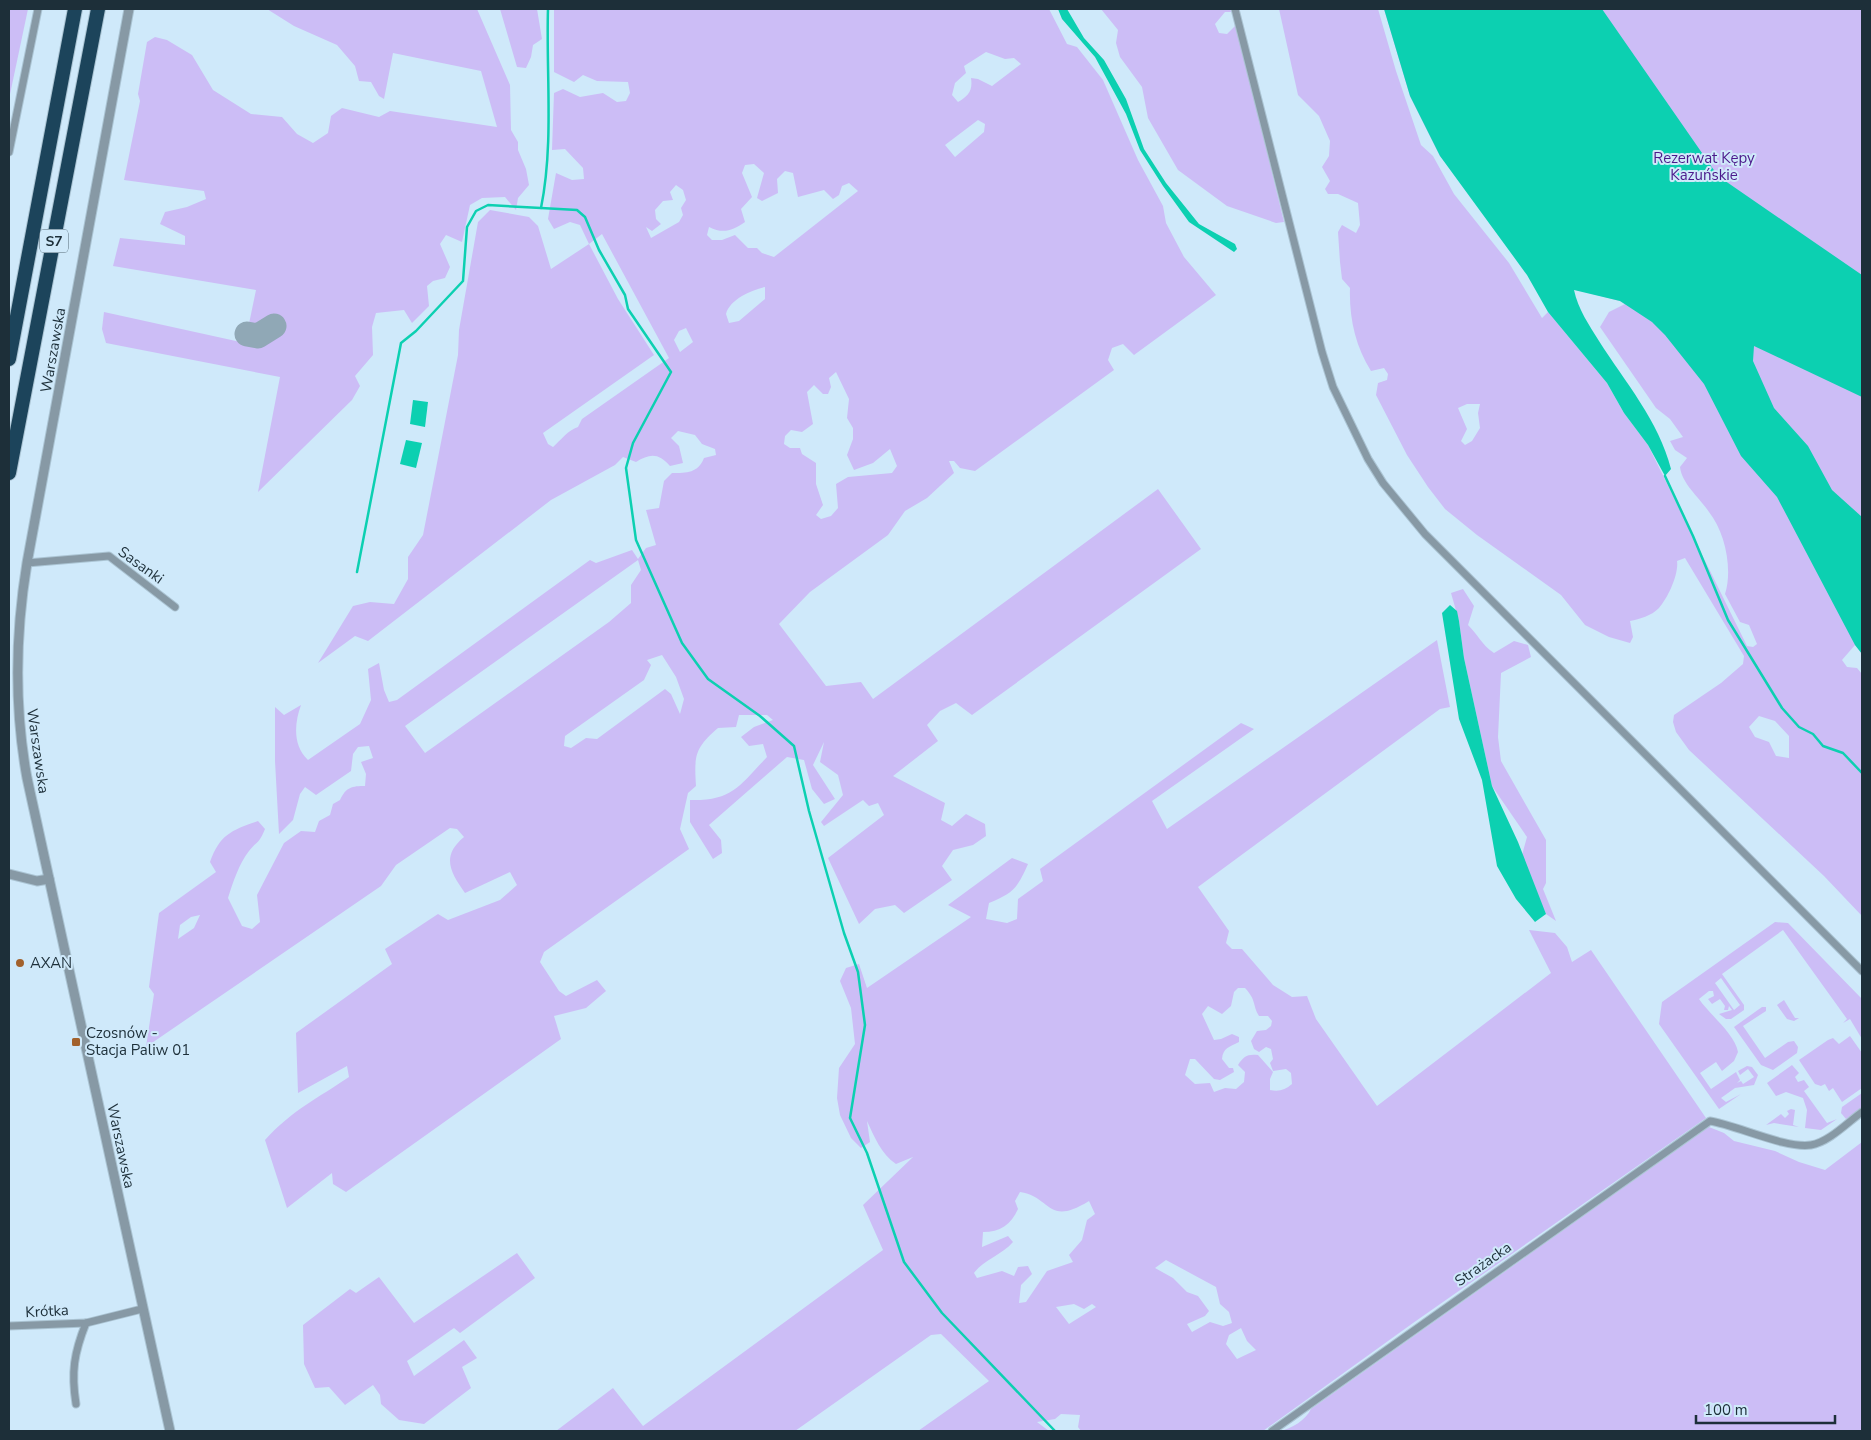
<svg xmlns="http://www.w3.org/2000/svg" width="1871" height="1440" viewBox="0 0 1871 1440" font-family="'Nunito Sans',sans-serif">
  <rect width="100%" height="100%" fill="#cfe9fa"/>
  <g fill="#ccbdf6" fill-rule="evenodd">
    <path d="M 9,9 L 28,9 L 9,99 Z"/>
    <path d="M 267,9 L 477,9 L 510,85 L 511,130 L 518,142 L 518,150 L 526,169 L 529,185 L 518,198 L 516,210 L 505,197 L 482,198 L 470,205 L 462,242 L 446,235 L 440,244 L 450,267 L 445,278 L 433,281 L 427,286 L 429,306 L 412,323 L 404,310 L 376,313 L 372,327 L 373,355 L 355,376 L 360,386 L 352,400 L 258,492 L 280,377 L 106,343 L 102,329 L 104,312 L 245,343 L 256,290 L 113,266 L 120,238 L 185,245 L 185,236 L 160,224 L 165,212 L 187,207 L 206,199 L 204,191 L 124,180 L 140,101 L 138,94 L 147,42 L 155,37 L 167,40 L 192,55 L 213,90 L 251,114 L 282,117 L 297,134 L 313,143 L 328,133 L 331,116 L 342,108 L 379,117 L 390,111 L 497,127 L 481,71 L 393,53 L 384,99 L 379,96 L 371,82 L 359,81 L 355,66 L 337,45 L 294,26 Z"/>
    <path d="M 500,9 L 537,9 L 542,39 L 533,45 L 531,57 L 526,68 L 517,67 Z"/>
    <path d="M 554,9 L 1049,9 L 1067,44 L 1077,47 L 1103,80 L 1138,160 L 1163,206 L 1166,223 L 1184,257 L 1216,295 L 1134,355 L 1123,344 L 1112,348 L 1108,360 L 1114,370 L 975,471 L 960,468 L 954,461 L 949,461 L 954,473 L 927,498 L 905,511 L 888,535 L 810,592 L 779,624 L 826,686 L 861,682 L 873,699 L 1158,489 L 1201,549 L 972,715 L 956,703 L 940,711 L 927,725 L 938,741 L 893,776 L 945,803 L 941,820 L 952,826 L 966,814 L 985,824 L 986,836 L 973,845 L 953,850 L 942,866 L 952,880 L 904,913 L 895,905 L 875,909 L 859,924 L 828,858 L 884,815 L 878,803 L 869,806 L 863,800 L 824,826 L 821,822 L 843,795 L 838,775 L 820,762 L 824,742 L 813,765 L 835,799 L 824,804 L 812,789 L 804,760 L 787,757 L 709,825 L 721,840 L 722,853 L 713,859 L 690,822 L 690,800 C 733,801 739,786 767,757 L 763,744 L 749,746 L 741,737 L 754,727 L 773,720 L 767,715 L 739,715 L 736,727 L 718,728 C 695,748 694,755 696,786 L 688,793 L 680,829 L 689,849 L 544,952 L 540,962 L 559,991 L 566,996 L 597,980 L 606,991 L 586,1008 L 554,1016 L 561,1039 L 346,1192 L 333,1184 L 332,1173 L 287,1208 L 265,1140 C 291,1111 318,1098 349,1077 L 347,1066 L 298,1093 L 296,1033 L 392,964 L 385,949 L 438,914 L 448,920 L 500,900 L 517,885 L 510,872 L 465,893 C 450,872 441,856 464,837 L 457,829 L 450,828 L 396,865 L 381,886 L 146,1047 L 154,994 L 149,987 L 159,913 L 216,872 L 210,862 C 220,834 232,830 258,821 L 265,829 C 259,844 257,841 249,851 C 239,864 233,882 228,898 L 242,926 L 252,929 L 260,922 L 257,895 L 284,843 L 301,831 L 315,832 L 319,821 L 330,815 L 333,804 L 340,800 C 346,787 352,786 365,786 L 366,774 L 361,762 L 373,758 L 369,746 L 358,747 L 353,754 L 351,771 L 316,795 L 305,787 L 300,794 L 293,820 L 279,834 L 275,761 L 275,707 L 284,715 L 301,705 C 294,724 293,746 308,760 L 360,724 L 371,700 L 368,669 L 379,663 L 384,690 L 389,702 L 397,700 L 590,560 L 596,563 L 632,550 L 638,559 L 646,548 L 656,545 L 646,510 L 659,508 L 664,481 L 672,473 C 687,473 698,473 704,458 L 716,455 L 715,449 L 702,444 L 695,435 L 678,431 L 671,438 L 679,446 L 683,463 L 670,466 C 659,453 650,453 636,462 L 623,457 L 615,465 L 551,500 L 368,641 L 355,636 L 318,663 L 353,606 L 370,602 L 394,604 L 408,579 L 408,557 L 423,535 L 458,355 L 459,330 L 478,222 L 490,210 L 529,217 L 538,226 L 551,269 L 589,244 L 580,225 L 570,222 L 554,229 L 548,219 L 556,173 L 572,180 L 584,179 L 583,168 L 565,149 L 552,150 L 554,93 L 563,89 L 580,97 L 603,93 L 617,102 L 626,101 L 630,93 L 628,82 L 597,81 L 583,75 L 574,82 L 554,72 ZM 986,52 L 1005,59 L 1014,58 L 1021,64 L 992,86 L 978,79 L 971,78 C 973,91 968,96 958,102 L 952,95 L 955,83 L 966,73 L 964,66 ZM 978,120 L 985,124 L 984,132 L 955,157 L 945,145 ZM 754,164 L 764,173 L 757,198 L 762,201 L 778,193 L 777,179 L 785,171 L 793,173 L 798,197 L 824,190 L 833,199 L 839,195 L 842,186 L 849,183 L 858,191 L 774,257 L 762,253 L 757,248 L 748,248 L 735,235 L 722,240 L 712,240 L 707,235 L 709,227 C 723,234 732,231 745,222 L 741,209 L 752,197 L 742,173 L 745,165 ZM 676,185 L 683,190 L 686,200 L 681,208 L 683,215 L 679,222 L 651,238 L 646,227 L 652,231 L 661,224 L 656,219 L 655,210 L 663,201 L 673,200 L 670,192 ZM 602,234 L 669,358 L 582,419 L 578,427 C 568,430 561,440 553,447 L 548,444 L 543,433 L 654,355 L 618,299 L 589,244 ZM 765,287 L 765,299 L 739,321 L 729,323 L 726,314 C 730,299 752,290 765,287 ZM 686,328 L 693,342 L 680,352 L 674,340 L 679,331 ZM 836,372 L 849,399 L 847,418 L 853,428 L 853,439 L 847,455 L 854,470 L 873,463 L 890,449 L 897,466 L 892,473 L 848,477 L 836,484 L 838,508 L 831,516 L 821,519 L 816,515 L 823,505 L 816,484 L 816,463 L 802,454 L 800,448 L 790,448 L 784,444 L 785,436 L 791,430 L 802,432 L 813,424 L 807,392 L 814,385 L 823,394 L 828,394 L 831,387 L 829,378 ZM 638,560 L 641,570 L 631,585 L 631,603 L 609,622 L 425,753 L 405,726 ZM 662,655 L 676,677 L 684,699 L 680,714 L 671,694 L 665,689 L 597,739 L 586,738 L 571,748 L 564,746 L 565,736 L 644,680 L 651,665 L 647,660 ZM 200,915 L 194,928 L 178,939 L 180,925 L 191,917 Z"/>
    <path d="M 1101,9 L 1230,9 L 1231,12 L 1225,12 L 1215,24 L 1219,33 L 1227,34 L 1236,25 L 1284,222 L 1276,223 L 1227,206 L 1178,170 L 1148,118 L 1142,87 L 1120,57 L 1116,43 L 1118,30 Z"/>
    <path d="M 1279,9 L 1378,9 L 1396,71 L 1421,145 L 1433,156 L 1454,194 L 1509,263 L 1542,318 L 1548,312 L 1607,383 L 1624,413 L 1648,445 L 1747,646 L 1753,647 L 1757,644 L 1749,625 L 1740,622 L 1725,594 C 1733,569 1725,532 1709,512 C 1699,497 1682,484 1680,467 L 1687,458 L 1675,450 L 1670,441 L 1683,437 L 1670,419 L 1656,408 L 1600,327 L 1609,312 L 1625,304 L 1620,301 L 1573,289 L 1440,156 L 1410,96 L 1384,9 L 1862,9 L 1862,654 L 1855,645 L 1842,660 L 1847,667 L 1857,668 L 1862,674 L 1862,916 L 1824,876 L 1689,750 L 1676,732 L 1673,722 L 1674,715 L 1721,683 L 1743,664 L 1744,656 L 1685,558 L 1677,561 C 1679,574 1668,598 1659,608 C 1651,616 1640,619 1630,621 L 1633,637 L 1630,643 L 1609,637 L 1585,625 L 1561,595 L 1477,535 L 1445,509 L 1428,487 L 1407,455 L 1376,395 L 1378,383 L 1387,380 L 1388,374 L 1384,368 L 1371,371 C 1355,346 1349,317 1350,288 L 1342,279 L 1340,262 L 1338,232 L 1342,225 L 1356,233 L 1360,225 L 1358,203 L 1338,194 L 1328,194 L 1325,189 L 1330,181 L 1322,167 L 1329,156 L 1330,141 L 1319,116 L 1298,95 ZM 1467,404 L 1480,404 L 1478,413 L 1480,428 L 1472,441 L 1465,445 L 1461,441 L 1467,429 L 1458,408 ZM 1759,716 L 1775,721 L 1789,736 L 1789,758 L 1776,756 L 1769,742 L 1755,737 L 1749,727 Z"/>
    <path d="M 1463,589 L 1474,606 L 1468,625 C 1479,636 1481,644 1494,653 L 1514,641 L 1528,645 L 1531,657 L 1501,673 L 1498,737 L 1501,761 L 1546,840 L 1546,883 L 1543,889 L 1556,921 L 1546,914 L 1531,881 L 1522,855 L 1527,837 L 1492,786 L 1464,658 L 1459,621 L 1451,593 Z"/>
    <path d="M 1437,640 L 1450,707 L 1440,709 L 1198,887 L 1229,931 L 1226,943 L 1232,949 L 1242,949 L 1273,985 L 1292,997 L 1307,996 L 1316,1019 L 1377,1106 L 1551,973 L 1529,930 L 1555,933 L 1567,947 L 1572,962 L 1591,950 L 1706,1118 L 1413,1323 L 1263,1431 L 1081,1431 L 1078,1427 L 1080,1415 L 1061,1414 L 1055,1419 L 1037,1422 L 1049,1431 L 918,1431 L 989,1381 L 941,1334 L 931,1335 L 795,1431 L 556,1431 L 613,1388 L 643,1426 L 883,1250 L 863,1205 L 913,1157 L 896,1164 C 881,1154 874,1136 867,1121 L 870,1142 L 861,1148 L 851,1138 L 840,1115 L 837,1098 L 839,1068 L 855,1044 L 851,1008 L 840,981 L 846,968 L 859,964 L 867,988 L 971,917 L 948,905 L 1012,858 L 1028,864 C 1017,889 1013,893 989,903 L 986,919 L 1007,923 L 1017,919 L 1018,899 L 1043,881 L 1040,869 L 1241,723 L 1254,729 L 1152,801 L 1167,829 ZM 1238,988 L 1245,988 C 1257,1001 1252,1004 1259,1016 L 1268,1016 L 1272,1021 L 1271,1026 L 1266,1030 L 1257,1031 L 1251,1041 L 1254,1049 L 1259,1052 L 1266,1047 L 1271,1049 L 1273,1059 L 1270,1063 L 1273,1071 L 1286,1069 L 1291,1073 L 1292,1084 C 1285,1090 1279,1092 1270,1090 L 1270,1079 L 1273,1072 L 1258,1055 C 1247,1054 1244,1056 1238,1065 L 1245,1072 L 1244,1082 L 1236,1089 L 1225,1088 L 1214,1092 L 1210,1083 L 1195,1084 L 1185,1075 L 1190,1059 L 1195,1059 L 1214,1079 L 1220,1080 L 1234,1072 L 1233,1068 L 1229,1068 L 1222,1059 C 1223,1048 1229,1047 1239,1042 L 1239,1037 L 1232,1034 L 1221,1039 L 1214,1040 L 1202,1014 L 1208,1006 L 1222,1014 L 1231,1006 L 1234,992 ZM 1020,1192 C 1052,1197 1047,1227 1089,1201 L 1095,1214 L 1087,1220 L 1082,1240 L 1069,1255 L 1073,1262 L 1047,1271 L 1026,1302 L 1019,1303 L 1021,1285 L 1032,1274 L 1028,1266 L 1018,1267 L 1014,1276 L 1002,1271 L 977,1278 L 974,1273 C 983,1260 1002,1255 1013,1242 L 1008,1236 L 982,1247 L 983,1232 C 1000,1232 1011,1225 1018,1209 L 1015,1201 ZM 1166,1260 L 1216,1287 L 1220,1304 L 1229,1312 L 1232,1323 L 1223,1326 L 1210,1322 L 1192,1332 L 1187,1324 L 1205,1316 L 1209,1311 L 1198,1296 L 1187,1292 L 1173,1278 L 1155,1268 ZM 1074,1304 L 1084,1309 L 1092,1304 L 1096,1307 L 1069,1324 L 1056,1307 ZM 1241,1328 L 1247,1341 L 1256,1350 L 1237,1359 L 1226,1344 L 1229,1335 Z"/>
    <path d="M 1775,922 L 1788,923 L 1862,999 L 1862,1039 L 1850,1019 L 1843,1023 L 1847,1019 L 1783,930 L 1722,974 L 1744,1005 L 1744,1010 L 1731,1019 L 1726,1019 L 1719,1014 L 1732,1010 L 1729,1006 L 1728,1010 L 1724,1010 L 1725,1006 L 1720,999 L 1712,1004 L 1708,999 L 1714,996 L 1713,991 L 1709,991 L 1699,999 C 1709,1014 1735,1034 1738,1052 L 1734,1061 L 1722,1071 L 1716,1062 L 1700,1073 L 1711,1089 L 1736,1072 L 1740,1080 L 1737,1083 L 1741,1081 L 1743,1084 L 1754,1077 L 1748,1069 L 1740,1075 L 1738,1071 L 1747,1066 L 1752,1067 L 1758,1075 L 1754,1085 L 1735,1088 L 1721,1098 L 1726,1102 L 1741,1094 L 1719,1109 L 1659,1024 L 1662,1002 ZM 1721,978 L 1740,1005 L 1734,1010 L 1715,983 Z"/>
    <path d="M 1784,1000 L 1795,1018 L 1799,1018 L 1794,1021 L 1787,1019 L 1777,1005 Z"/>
    <path d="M 1762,1007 L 1766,1007 L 1766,1011 L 1743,1026 L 1765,1058 L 1788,1042 L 1794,1041 L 1798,1047 L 1797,1053 L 1773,1070 L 1761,1065 L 1734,1027 Z"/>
    <path d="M 1850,1036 L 1862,1053 L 1862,1088 L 1842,1102 L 1833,1088 L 1829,1091 L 1825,1084 L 1821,1086 L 1815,1084 L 1799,1060 L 1828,1040 L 1833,1038 L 1839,1044 Z"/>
    <path d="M 1792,1065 L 1799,1073 L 1795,1077 L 1798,1082 L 1804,1080 L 1809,1087 L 1804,1091 L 1827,1123 L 1837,1119 L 1821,1130 L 1805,1128 L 1807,1110 L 1803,1098 L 1786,1092 L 1776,1096 L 1767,1083 Z"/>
    <path d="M 1862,1093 L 1862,1109 L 1846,1119 L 1841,1113 L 1842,1107 Z"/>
    <path d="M 1791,1109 L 1795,1110 L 1793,1125 L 1799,1127 L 1774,1123 L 1766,1125 L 1781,1114 L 1785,1118 L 1789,1114 L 1787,1111 Z"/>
    <path d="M 1709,1127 L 1724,1133 L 1734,1141 L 1775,1151 L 1799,1162 L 1825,1170 L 1862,1142 L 1862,1431 L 1280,1431 C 1291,1429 1306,1420 1311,1409 Z"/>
    <path d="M 517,1253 L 535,1278 L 460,1333 L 454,1328 L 407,1361 L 414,1376 L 464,1340 L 477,1358 L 462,1367 L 471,1388 L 424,1424 L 399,1420 L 381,1404 L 380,1395 L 373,1385 L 345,1405 L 329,1387 L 315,1388 L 304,1364 L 303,1325 L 350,1289 L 356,1293 L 379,1277 L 414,1323 Z"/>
  </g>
  <g fill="#0cd0b1">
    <path d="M 1058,9 L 1067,9 L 1084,38 L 1104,60 L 1126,99 L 1144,149 L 1166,183 L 1199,224 L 1235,244 L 1237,249 L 1234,252 L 1189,222 L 1163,186 L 1140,150 L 1126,114 L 1095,57 L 1062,19 Z"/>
    <path d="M 1384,9 L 1602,9 L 1718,176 L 1862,275 L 1862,397 L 1754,346 L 1753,361 L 1774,408 L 1808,446 L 1832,490 L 1862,517 L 1862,654 L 1855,645 L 1777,497 L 1741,456 L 1704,384 L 1665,335 L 1652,322 L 1620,301 L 1574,290 C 1578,309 1589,325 1599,341 C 1625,382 1659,421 1671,469 L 1665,476 L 1648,445 L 1624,413 L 1607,383 L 1548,312 L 1527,275 L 1440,156 L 1410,96 Z"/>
    <path d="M 413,400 L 428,402 L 425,427 L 410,424 Z"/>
    <path d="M 406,440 L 422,443 L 416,468 L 400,464 Z"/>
    <path d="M 1450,605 L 1457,611 L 1459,621 L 1464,658 L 1492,786 L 1518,842 L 1546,914 L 1535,922 L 1516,899 L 1497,866 L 1482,780 L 1459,719 L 1442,613 Z"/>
  </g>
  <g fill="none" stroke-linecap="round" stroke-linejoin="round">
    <g stroke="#0cd0b1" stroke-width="2.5">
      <path d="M 541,208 L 577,210 L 585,217 L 599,250 L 625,295 L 628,309 L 671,372 L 633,443 L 626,468 L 636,540 L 682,643 L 708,679 L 760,716 L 794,746 L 809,811 L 844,933 L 858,972 L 865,1025 L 850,1118 L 867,1153 L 904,1262 L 942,1313 L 1055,1431"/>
      <path d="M 1665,476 L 1693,536 L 1728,620 L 1782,708 L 1799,727 L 1813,734 L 1823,746 L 1843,753 L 1862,773"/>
      <path d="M 357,572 L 401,343 L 416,331 L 463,281 L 467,227 L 476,211 L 488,205 L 541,208 C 554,144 546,74 548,9"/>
    </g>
    <path stroke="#90a8b6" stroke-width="25" d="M 247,334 L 258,336 L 274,326"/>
    <g stroke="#abc4d3" stroke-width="9">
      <g id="minor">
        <path d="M 1235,9 L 1322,352 L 1333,387 L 1368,459 L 1383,483 L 1425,534 L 1862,971"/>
        <path d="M 9,152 L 38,9"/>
        <path d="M 27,563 L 109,556 L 175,607"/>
        <path d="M 9,1326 L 86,1323 L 142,1309"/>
        <path d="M 76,1404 C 71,1372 74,1353 86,1323"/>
        <path d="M 1272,1431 L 1710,1121 C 1736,1125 1786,1149 1811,1145 C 1829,1142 1848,1122 1862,1112"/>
      </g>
    </g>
    <g stroke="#abc4d3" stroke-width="11">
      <g id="tertiary">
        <path d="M 129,9 L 27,563 C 15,636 14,706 27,778 L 170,1431"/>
        <path d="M 9,874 L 37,881 L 49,879"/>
      </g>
    </g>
    <g stroke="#abc4d3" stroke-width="16">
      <g id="motorway">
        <path d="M 9,359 L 75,9"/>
        <path d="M 9,473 L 98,9"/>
      </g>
    </g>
    <use href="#minor" stroke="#8799a5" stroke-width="7"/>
    <use href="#tertiary" stroke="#8799a5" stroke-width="9"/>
    <use href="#motorway" stroke="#1c445b" stroke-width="14"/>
  </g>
  <g fill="#a2612c" stroke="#cfe9fa" stroke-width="2">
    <circle cx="20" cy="963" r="5"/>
    <rect x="71" y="1037" width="10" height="10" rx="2.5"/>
  </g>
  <g text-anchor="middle" stroke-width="4" stroke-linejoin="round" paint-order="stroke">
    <rect fill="#cfe9fa" stroke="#526773" stroke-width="1" x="40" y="229.5" width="28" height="23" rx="4"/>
    <g font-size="14" font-weight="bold" fill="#1d2f39">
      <text x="54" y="246">S7</text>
    </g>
    <g font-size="15" fill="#4b198b" stroke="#cfe9fa">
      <text x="1704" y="163">Rezerwat Kępy<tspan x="1704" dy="17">Kazuńskie</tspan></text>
    </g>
    <g font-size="15" fill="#1d2f39" stroke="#cfe9fa">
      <text transform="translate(53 350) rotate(-80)" y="5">Warszawska</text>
      <text transform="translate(141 565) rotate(36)" y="5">Sasanki</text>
      <text transform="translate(38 751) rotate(82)" y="5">Warszawska</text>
      <text transform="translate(121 1146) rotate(78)" y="5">Warszawska</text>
      <text transform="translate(1483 1264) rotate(-35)" y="5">Strażacka</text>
      <text transform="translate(47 1311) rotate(-3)" y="5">Krótka</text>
    </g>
    <g font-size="15" fill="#1d2f39" stroke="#cfe9fa" text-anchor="start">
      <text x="30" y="968">AXAN</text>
      <text x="86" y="1038">Czosnów -<tspan x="86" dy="17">Stacja Paliw 01</tspan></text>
    </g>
  </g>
  <rect width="1871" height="1440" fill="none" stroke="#1d2f39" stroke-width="20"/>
  <path d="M1696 1415v8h139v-8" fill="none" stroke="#1d2f39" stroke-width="2.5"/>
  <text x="1704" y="1415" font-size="15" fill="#1d2f39" stroke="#cfe9fa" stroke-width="4" paint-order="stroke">100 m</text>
</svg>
